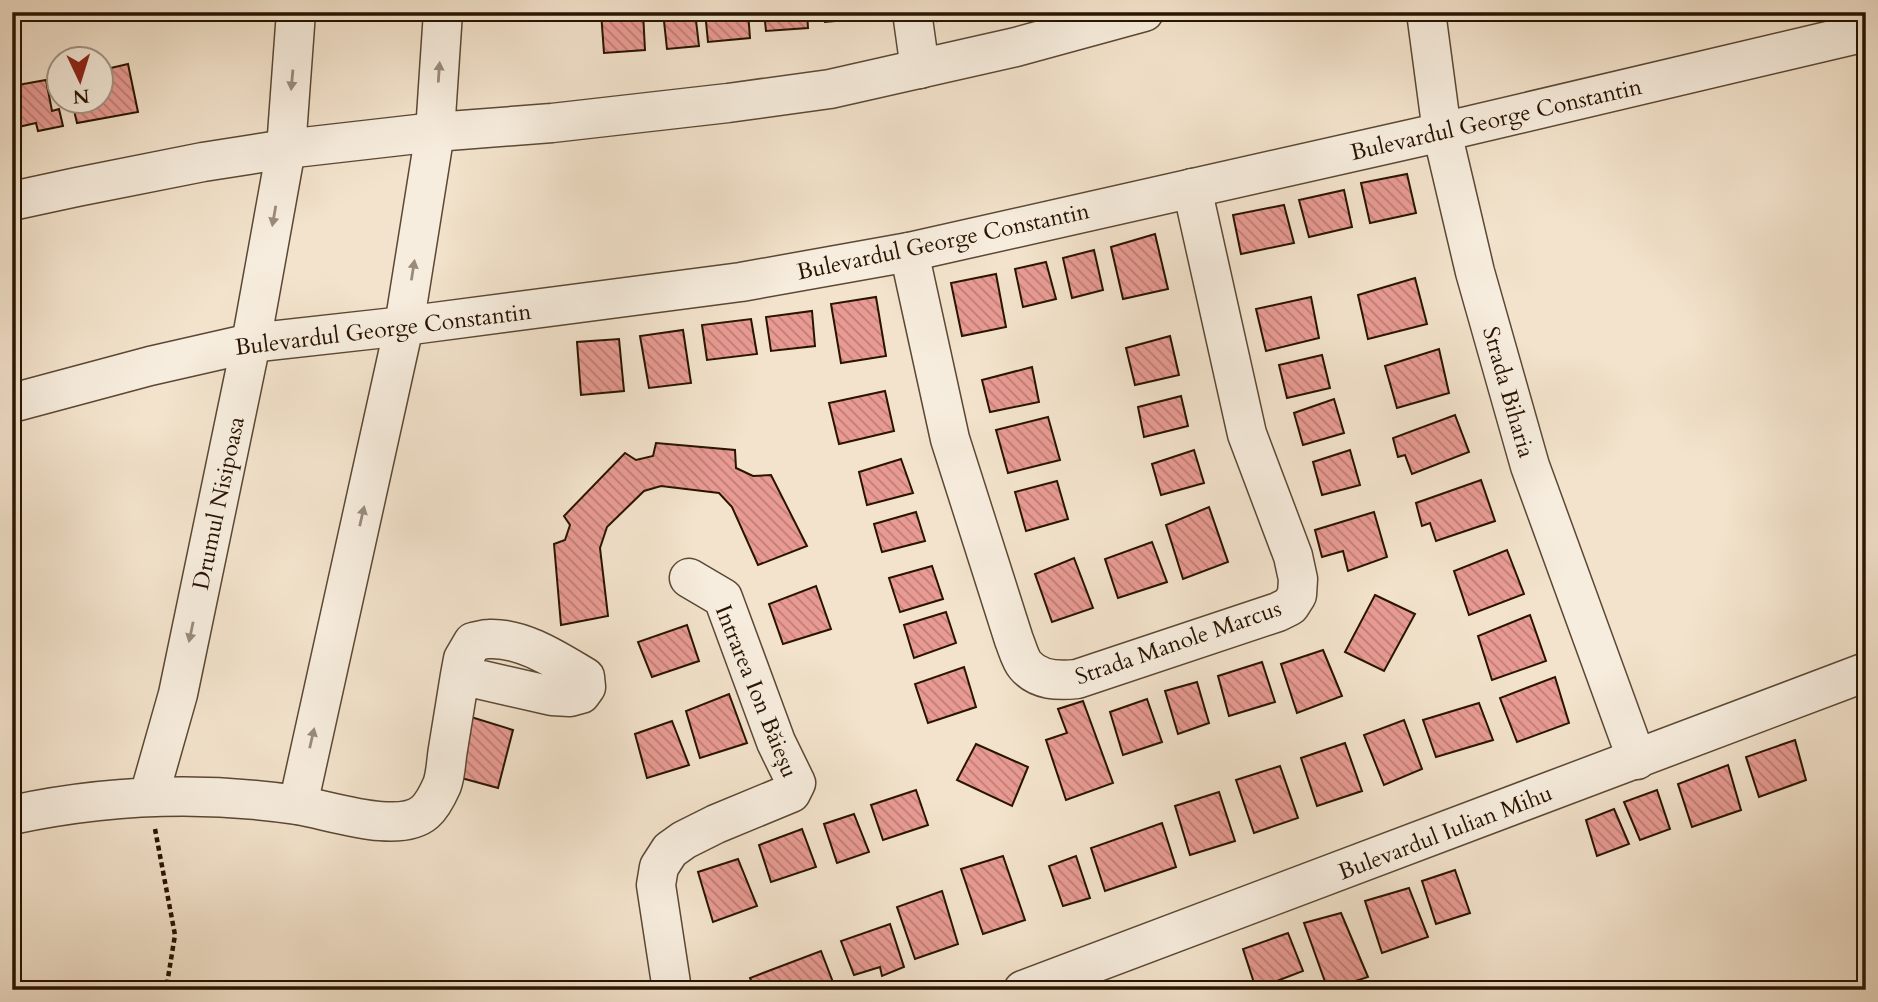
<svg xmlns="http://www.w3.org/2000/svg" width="1878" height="1002" viewBox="0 0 1878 1002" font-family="Cardo,serif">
  <defs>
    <pattern id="building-back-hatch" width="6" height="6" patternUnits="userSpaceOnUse" patternTransform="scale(1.75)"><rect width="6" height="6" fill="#e99b93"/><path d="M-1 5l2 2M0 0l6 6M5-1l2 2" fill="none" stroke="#bd7d76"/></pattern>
  </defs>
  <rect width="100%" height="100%" fill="#f3e3cc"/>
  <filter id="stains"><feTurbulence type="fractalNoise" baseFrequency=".00286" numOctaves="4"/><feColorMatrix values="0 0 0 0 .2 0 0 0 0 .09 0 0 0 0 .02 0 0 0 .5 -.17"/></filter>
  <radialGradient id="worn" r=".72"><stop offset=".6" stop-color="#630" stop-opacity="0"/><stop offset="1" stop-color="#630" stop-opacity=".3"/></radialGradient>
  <g fill="url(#building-back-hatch)" stroke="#281401" stroke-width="2">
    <path d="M 601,12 L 643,12 L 645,50 L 604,53 Z"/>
    <path d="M 663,12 L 695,12 L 699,46 L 667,49 Z"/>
    <path d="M 705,12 L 748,12 L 750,38 L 708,42 Z"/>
    <path d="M 764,12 L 807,12 L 808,28 L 766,31 Z"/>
    <path d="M 824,12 L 879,12 L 880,17 L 825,22 Z"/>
    <path d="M 936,12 L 966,12 L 966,17 L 937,21 Z"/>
    <path d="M 128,64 L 138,112 L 77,123 L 72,102 L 102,102 L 102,70 Z"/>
    <path d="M 46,80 L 52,111 L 59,109 L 63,126 L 38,131 L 36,123 L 14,128 L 12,118 L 12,86 Z"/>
    <path d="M 1407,174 L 1416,213 L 1370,223 L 1361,183 Z"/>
    <path d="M 1344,190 L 1352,227 L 1309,237 L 1299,200 Z"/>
    <path d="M 1284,205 L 1294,243 L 1241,254 L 1233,215 Z"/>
    <path d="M 1155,234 L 1168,289 L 1123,299 L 1111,247 Z"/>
    <path d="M 1094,250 L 1103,290 L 1072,298 L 1063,258 Z"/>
    <path d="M 1046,262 L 1056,299 L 1023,307 L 1015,269 Z"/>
    <path d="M 996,274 L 1006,327 L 962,336 L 951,283 Z"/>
    <path d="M 1415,278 L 1427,324 L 1368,339 L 1358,295 Z"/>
    <path d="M 876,297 L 886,356 L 841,363 L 831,304 Z"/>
    <path d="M 1311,297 L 1319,338 L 1266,351 L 1256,309 Z"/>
    <path d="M 812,311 L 815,346 L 771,351 L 766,317 Z"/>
    <path d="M 751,319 L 757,354 L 707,360 L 702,325 Z"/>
    <path d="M 683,330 L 691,383 L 649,388 L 640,336 Z"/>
    <path d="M 1170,336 L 1179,375 L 1135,385 L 1126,348 Z"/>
    <path d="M 619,339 L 624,391 L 581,395 L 577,342 Z"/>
    <path d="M 1439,349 L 1449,393 L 1397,408 L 1385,366 Z"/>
    <path d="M 1322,355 L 1330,388 L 1287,398 L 1279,365 Z"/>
    <path d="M 1032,367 L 1039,402 L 990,412 L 982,380 Z"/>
    <path d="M 885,391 L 894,431 L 839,444 L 829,403 Z"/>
    <path d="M 1181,396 L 1188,426 L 1144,437 L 1138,407 Z"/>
    <path d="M 1334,399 L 1344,433 L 1303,445 L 1294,413 Z"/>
    <path d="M 1455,415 L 1469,452 L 1412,474 L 1405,455 L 1398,457 L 1393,438 Z"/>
    <path d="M 1048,417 L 1060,460 L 1008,473 L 996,430 Z"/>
    <path d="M 656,443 L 735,450 L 736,468 L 753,476 L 771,475 L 807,546 L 758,565 L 732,507 L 719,493 L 661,486 L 644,491 L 607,527 L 600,548 L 608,616 L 561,625 L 554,544 L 565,540 L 570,525 L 564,516 L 625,453 L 636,460 L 653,456 Z"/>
    <path d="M 1194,450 L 1204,483 L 1161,495 L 1152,464 Z"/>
    <path d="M 1350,450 L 1360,485 L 1322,495 L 1313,462 Z"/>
    <path d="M 901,459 L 913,493 L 867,505 L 859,472 Z"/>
    <path d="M 1481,480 L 1495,521 L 1436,541 L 1430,523 L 1422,526 L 1416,503 Z"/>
    <path d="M 1057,481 L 1068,519 L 1026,531 L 1015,492 Z"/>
    <path d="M 1209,507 L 1228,562 L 1183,579 L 1166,525 Z"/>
    <path d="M 916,512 L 925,541 L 882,552 L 874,524 Z"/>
    <path d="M 1374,512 L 1387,557 L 1348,571 L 1343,551 L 1322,557 L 1315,530 Z"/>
    <path d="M 1152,542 L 1167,582 L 1118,598 L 1105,559 Z"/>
    <path d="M 1507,550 L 1524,594 L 1469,615 L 1454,571 Z"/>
    <path d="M 1074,558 L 1093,608 L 1052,622 L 1035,574 Z"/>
    <path d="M 932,566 L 943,599 L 900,612 L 889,578 Z"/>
    <path d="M 816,586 L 831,629 L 783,644 L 769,604 Z"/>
    <path d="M 1375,595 L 1415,614 L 1384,671 L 1345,652 Z"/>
    <path d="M 946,612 L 956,643 L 914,658 L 904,625 Z"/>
    <path d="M 1530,615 L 1546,661 L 1492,680 L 1478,636 Z"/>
    <path d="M 687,625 L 699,661 L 652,677 L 638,642 Z"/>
    <path d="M 1323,650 L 1342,696 L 1297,713 L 1281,664 Z"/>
    <path d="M 1262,662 L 1275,702 L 1229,716 L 1218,676 Z"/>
    <path d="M 964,667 L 976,707 L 928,723 L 915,684 Z"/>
    <path d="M 1555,677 L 1569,723 L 1517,742 L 1500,698 Z"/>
    <path d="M 1197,682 L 1209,723 L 1178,734 L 1165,691 Z"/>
    <path d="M 729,694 L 747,743 L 700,758 L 686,711 Z"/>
    <path d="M 1147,699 L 1162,742 L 1123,755 L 1110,712 Z"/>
    <path d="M 1083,701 L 1113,783 L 1066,800 L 1046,740 L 1067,733 L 1058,709 Z"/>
    <path d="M 1479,703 L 1493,740 L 1436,757 L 1423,720 Z"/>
    <path d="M 471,717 L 513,730 L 498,788 L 454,776 Z"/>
    <path d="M 1404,720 L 1422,769 L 1384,785 L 1364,735 Z"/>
    <path d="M 672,721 L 689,765 L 647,778 L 635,734 Z"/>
    <path d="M 1795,740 L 1806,780 L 1759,797 L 1746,757 Z"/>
    <path d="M 1345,743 L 1362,791 L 1317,806 L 1301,758 Z"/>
    <path d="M 976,744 L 1028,767 L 1012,806 L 957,780 Z"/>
    <path d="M 1728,765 L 1741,810 L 1692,827 L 1678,784 Z"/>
    <path d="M 1280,766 L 1298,818 L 1254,833 L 1236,780 Z"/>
    <path d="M 916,790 L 928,825 L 883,840 L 871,805 Z"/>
    <path d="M 1657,790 L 1670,829 L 1640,840 L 1624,802 Z"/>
    <path d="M 1219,792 L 1235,841 L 1190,855 L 1175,806 Z"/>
    <path d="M 1614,809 L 1629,844 L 1597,856 L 1586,820 Z"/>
    <path d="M 854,814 L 869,852 L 837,863 L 824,824 Z"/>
    <path d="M 1162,823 L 1176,867 L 1105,891 L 1091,848 Z"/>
    <path d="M 802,829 L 816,867 L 771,882 L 759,845 Z"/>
    <path d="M 1003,856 L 1025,920 L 983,934 L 961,869 Z"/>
    <path d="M 1076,856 L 1090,898 L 1063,906 L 1049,866 Z"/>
    <path d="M 738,859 L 757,906 L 713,922 L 698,872 Z"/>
    <path d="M 1455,870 L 1470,913 L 1436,924 L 1422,881 Z"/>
    <path d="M 1409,888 L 1428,937 L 1382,953 L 1365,901 Z"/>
    <path d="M 942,891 L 958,944 L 915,959 L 897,907 Z"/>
    <path d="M 1341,913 L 1368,977 L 1328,990 L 1304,923 Z"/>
    <path d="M 890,924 L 904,967 L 882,976 L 880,967 L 854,975 L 841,941 Z"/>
    <path d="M 1288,933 L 1303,971 L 1256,989 L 1243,949 Z"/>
    <path d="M 821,951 L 836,990 L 755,990 L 750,978 Z"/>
  </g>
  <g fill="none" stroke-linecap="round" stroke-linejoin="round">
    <g stroke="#5b4834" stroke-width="41">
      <g id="minor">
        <path d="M 912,12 L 920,69"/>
        <path d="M 1426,12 L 1442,132 L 1475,272 L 1530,466 L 1637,760"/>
        <path d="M 12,201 L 77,187 L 203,162 L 286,149 L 435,132 L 552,123 L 728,103 L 830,89 L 1016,47 L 1144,12"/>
        <path d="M 909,252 L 950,439 L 1014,640 C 1017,647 1020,659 1025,665 C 1038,681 1059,681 1077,679 L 1278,612 L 1290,606 L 1297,595 L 1298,579 L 1293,556 L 1247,434 L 1192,188"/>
        <path d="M 12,403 L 150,366 L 251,343 L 404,326 L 741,282 L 909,252 L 1442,132 L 1866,32"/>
        <path d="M 149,796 L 178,694 L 251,343 L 286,149 L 296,12"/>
        <path d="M 298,805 L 404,326 L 435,132 L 443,12"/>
        <path d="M 12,815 C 106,795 203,791 297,805 C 330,810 399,835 425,812 C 432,806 438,794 442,785 C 446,774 446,760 448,749 C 452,724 456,700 460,675 L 463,659 L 473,642 C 478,641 484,639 489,639 C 522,637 558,661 585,677 L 586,687 L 581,694 L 570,697 L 552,696 L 460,675"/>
        <path d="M 672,990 L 656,885 L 659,867 L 670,850 L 684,840 L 716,824 L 791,793 L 796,783 L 776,742 L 723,598 L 689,578"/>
        <path d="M 1023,990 L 1866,672"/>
      </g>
    </g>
    <path stroke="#281401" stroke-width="4.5" stroke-dasharray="5 3.5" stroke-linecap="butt" d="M 155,829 L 175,935 L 166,990"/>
    <use href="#minor" stroke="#f7edde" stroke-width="38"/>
  </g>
  <defs><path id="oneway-solid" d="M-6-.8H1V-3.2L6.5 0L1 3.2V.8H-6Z" transform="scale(1.75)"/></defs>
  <g fill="#9a8b7b">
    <use href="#oneway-solid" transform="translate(439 72) rotate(-86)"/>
    <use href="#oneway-solid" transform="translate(292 80) rotate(95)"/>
    <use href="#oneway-solid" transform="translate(274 216) rotate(100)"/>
    <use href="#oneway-solid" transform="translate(413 270) rotate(-81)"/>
    <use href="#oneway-solid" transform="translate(362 516) rotate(-77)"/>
    <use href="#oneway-solid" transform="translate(191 632) rotate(102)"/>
    <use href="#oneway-solid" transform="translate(312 738) rotate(-77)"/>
  </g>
  <g text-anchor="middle" stroke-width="5" stroke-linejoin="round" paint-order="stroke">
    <g font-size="23" fill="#281401" stroke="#f7edde">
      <text transform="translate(1496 119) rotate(-13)" y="8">Bulevardul George Constantin</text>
      <text transform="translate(943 241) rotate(-12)" y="8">Bulevardul George Constantin</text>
      <text transform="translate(383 329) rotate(-7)" y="8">Bulevardul George Constantin</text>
      <text transform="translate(1509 392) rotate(74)" y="8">Strada Biharia</text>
      <text transform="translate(218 503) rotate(-78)" y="8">Drumul Nisipoasa</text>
      <text transform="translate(1178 642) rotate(-19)" y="8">Strada Manole Marcus</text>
      <text transform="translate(757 691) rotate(68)" y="8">Intrarea Ion Băieșu</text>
      <text transform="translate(1445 832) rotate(-21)" y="8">Bulevardul Iulian Mihu</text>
    </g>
  </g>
  <rect width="1878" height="1002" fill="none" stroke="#f3e3cc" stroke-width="42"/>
  <rect x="14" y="14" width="1850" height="974" fill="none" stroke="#281401" stroke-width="3.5"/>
  <rect x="21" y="21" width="1836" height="960" fill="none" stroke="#281401" stroke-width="2"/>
  <g transform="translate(80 80) rotate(176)"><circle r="33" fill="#f7edde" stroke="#a49686" stroke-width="2"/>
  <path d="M0-5L12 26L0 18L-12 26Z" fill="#8f2418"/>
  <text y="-10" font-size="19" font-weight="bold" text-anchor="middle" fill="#281401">N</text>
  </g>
  <rect width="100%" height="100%" filter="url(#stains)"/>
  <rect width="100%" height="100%" fill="url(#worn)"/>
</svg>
